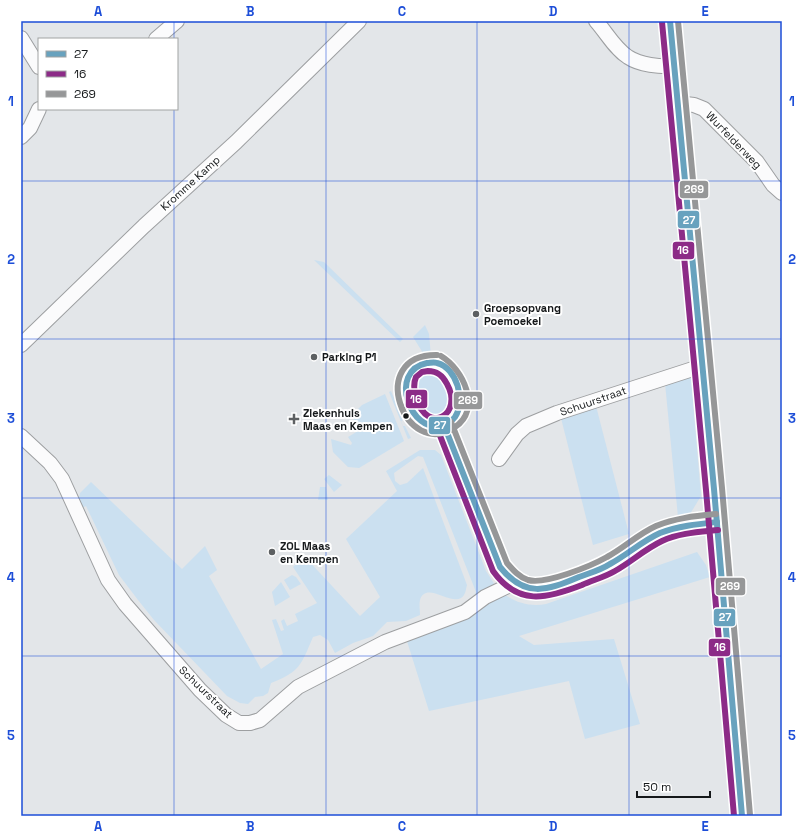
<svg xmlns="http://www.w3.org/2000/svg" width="803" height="837" viewBox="0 0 803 837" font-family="'Space Grotesk',sans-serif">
  <rect width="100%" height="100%" fill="#e3e6e9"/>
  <g fill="#cbe0f0" fill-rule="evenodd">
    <path d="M 314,260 L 324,262 L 403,339 L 400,342 Z"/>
    <path d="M 425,325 L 429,334 L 431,356 L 423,353 L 413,337 Z"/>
    <path d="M 435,368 C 450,381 454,394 452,414 L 434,424 L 418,410 L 410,385 L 418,371 Z"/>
    <path d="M 691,377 L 701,496 L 690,514 L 678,517 L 665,383 Z"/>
    <path d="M 391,391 L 403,420 L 401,421 L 403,426 L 405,426 L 411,438 L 408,439 L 389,392 Z"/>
    <path d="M 385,394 L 404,441 L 359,468 L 348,467 L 333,452 L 331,439 L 351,445 L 352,443 L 348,437 L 358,431 L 352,415 L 362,405 Z"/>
    <path d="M 596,406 L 629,534 L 593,545 L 561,418 Z"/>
    <path d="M 420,450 L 435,450 L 441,455 L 486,571 L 495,585 L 493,589 L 465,609 L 389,638 L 295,685 L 260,718 L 243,721 L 227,713 L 183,667 L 129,606 L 111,580 L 78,504 L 80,493 L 91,482 L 182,569 L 205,546 L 217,570 L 209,576 L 261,669 L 283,654 L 272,620 L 276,619 L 281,631 L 284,630 L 281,621 L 284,619 L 287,626 L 298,621 L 295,614 L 317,603 L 293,567 L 305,557 L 360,616 L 380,597 L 346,539 L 397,491 L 386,471 ZM 418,456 L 423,457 L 476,592 L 472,600 L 465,606 L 403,628 L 333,662 L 287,687 L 263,713 L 255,716 L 238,716 L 230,712 L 133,607 L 110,572 L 82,508 L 86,506 L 119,575 L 138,600 L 154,620 L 227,696 L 240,703 L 248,704 L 255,697 L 263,696 L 268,693 L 271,683 C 300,672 301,665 313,637 L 320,635 L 328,640 L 335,653 L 353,643 L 373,636 L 387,622 L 406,621 L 420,615 C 420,611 419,604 420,600 C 426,579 455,610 464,595 C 466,592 466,588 467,585 L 423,468 L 407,483 L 400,485 L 395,481 L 394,473 Z"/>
    <path d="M 329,475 L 342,485 L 334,492 L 324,479 Z"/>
    <path d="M 320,487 L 326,487 L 328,500 L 318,500 Z"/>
    <path d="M 697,552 L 706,565 L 710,577 L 519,636 L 534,645 L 614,639 L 640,724 L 585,739 L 569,681 L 429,711 L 406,638 L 504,594 C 516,603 531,607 546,604 Z"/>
    <path d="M 292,575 L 296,577 L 301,584 L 290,590 L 284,580 Z"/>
    <path d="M 281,582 L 290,597 L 275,606 L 272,592 Z"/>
  </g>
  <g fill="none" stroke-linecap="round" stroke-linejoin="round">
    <g stroke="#9d9fa1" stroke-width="16">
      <g id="minor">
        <path d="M 596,21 C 606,32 615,49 628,57 C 640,65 660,67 674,66"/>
        <path d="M 21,38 L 39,67"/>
        <path d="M 156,39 L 177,21"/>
        <path d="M 677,103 L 694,105 L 704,109 L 757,162 L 773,185 L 782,193"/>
        <path d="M 21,137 L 30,128 L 39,109"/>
        <path d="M 21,345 L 144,226 L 236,142 L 359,21"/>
        <path d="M 437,363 C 458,371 472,413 446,424 C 426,433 414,419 409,401 C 401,378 409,360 437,363 Z"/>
        <path d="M 444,425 L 465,480"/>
        <path d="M 21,436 L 50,463 L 62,479 L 108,580 L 125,604 L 200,690 L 226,715 L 239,723 L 250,723 L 260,720 L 298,687 L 385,642 L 465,612 L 485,597 L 514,583"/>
        <path d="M 499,459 L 517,434 L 526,426 L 557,413 L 702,366"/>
        <path d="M 619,559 L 666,531 L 678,527 L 717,522"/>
      </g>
    </g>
    <g stroke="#c1c4c5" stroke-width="20">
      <path id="major" d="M 670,21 L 714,489 L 742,816"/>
    </g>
    <use href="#minor" stroke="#fbfbfc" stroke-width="14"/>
    <use href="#major" stroke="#e0e9ed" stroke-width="18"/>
    <g stroke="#fff" stroke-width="9">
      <g id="bus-1">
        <path d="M 670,21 L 714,489 L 742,816"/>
        <path d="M 427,363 C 430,363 434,362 437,363 C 457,368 466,401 455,417 C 452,421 447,424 442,425 C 411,435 387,371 427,363 Z"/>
        <path d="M 444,425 L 500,567 C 525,598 546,591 579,577 C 590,573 601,570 610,564 C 627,555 642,541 660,533 C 678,526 698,524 717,522"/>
      </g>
    </g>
    <g stroke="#fff" stroke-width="9">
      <g id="bus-2">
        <path d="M 662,22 L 706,490 L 734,816"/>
        <path d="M 428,371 C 438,371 443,376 447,384 C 464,414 428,436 416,398 C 414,391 413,384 416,377 L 422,372 Z"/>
        <path d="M 437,428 L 493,571 C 518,606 546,599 582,585 C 593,580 605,577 615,571 C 631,562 645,549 662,541 C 679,533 699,532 718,530"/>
      </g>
    </g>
    <g stroke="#fff" stroke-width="9">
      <g id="bus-3">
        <path d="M 678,21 L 722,488 L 750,815"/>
        <path d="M 437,355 C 365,354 405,462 455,427 C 482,409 463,369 441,356"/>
        <path d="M 451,422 L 507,563 C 513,570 519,577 528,580 C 545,585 591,566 607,557 C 624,548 638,534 656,526 C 675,518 696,516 716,514"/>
      </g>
    </g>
    <use href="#bus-1" stroke="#68a2be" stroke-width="6"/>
    <use href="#bus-2" stroke="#8c2b87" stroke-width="6"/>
    <use href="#bus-3" stroke="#969798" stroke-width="6"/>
  </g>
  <path fill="none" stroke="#1d4ed8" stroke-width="1" stroke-opacity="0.55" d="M 174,21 L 174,39M 326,21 L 326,816M 477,21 L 477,816M 629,21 L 629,816M 174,109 L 174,816M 21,181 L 782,181M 21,339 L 782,339M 21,498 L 782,498M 21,656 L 782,656"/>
  <g fill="#5d6062" stroke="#fff" stroke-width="1.5">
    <circle cx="476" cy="314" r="4"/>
    <circle cx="314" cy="357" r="4"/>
    <path d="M292 413h4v4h4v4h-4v4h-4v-4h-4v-4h4z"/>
    <circle cx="272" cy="552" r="4"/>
  </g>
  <circle fill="#15181a" stroke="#fff" stroke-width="1.5" cx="406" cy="416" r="3.5"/>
  <g text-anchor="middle" stroke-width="4" stroke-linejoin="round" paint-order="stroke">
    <g font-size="11" fill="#15181a" stroke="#fff">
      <text transform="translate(734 140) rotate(46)" y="4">Wurfelderweg</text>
      <text transform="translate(190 183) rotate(-42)" y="4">Kromme Kamp</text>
      <text transform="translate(593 401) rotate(-19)" y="4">Schuurstraat</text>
      <text transform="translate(206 692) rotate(44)" y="4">Schuurstraat</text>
    </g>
    <g font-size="11" font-weight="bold" fill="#15181a" stroke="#fff" text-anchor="start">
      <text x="484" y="312">Groepsopvang<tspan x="484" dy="13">Poemoekel</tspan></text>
      <text x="322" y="361">Parking P1</text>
      <text x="303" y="417">Ziekenhuis<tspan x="303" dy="13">Maas en Kempen</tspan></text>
      <text x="280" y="550">ZOL Maas<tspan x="280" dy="13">en Kempen</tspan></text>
    </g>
  </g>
  <g stroke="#fff" stroke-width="1.5">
    <rect x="679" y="180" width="30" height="19" rx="4" fill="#969798"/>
    <rect x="677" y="210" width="23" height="19" rx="4" fill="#68a2be"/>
    <rect x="672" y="241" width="23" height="19" rx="4" fill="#8c2b87"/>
    <rect x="405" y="389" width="23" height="20" rx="4" fill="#8c2b87"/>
    <rect x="453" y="391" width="30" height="19" rx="4" fill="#969798"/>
    <rect x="428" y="416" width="23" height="19" rx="4" fill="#68a2be"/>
    <rect x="715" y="577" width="31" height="19" rx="4" fill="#969798"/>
    <rect x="713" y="608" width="23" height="19" rx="4" fill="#68a2be"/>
    <rect x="708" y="638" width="23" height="19" rx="4" fill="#8c2b87"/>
  </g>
  <g font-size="11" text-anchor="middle" font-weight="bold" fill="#fff">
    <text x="694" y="193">269</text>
    <text x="689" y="224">27</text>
    <text x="683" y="254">16</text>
    <text x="416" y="403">16</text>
    <text x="468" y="404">269</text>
    <text x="440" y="429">27</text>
    <text x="730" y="590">269</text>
    <text x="725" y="621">27</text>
    <text x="720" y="651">16</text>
  </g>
  <rect width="803" height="837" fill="none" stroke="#ffffff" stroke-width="44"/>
  <rect x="38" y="38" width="140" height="72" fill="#ffffff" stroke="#a1a3a3"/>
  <rect x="46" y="51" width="20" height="6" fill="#68a2be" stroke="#a1a3a3"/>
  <text x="74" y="58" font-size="12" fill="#15181a">27</text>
  <rect x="46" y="71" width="20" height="6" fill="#8c2b87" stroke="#a1a3a3"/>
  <text x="74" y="78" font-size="12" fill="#15181a">16</text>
  <rect x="46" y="91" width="20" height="6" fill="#969798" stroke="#a1a3a3"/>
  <text x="74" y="98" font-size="12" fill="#15181a">269</text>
  <path d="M637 791v6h73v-6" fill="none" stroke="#15181a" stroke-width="2"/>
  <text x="643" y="791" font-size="12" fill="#15181a" stroke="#ffffff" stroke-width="3" paint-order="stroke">50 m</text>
  <rect x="22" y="22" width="759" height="793" fill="none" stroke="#1d4ed8" stroke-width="1.5"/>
  <g font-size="13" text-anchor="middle" font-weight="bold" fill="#1d4ed8">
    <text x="98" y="16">A</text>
    <text x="250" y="16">B</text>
    <text x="402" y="16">C</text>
    <text x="553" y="16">D</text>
    <text x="705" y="16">E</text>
    <text x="11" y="106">1</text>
    <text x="792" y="106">1</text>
    <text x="11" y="264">2</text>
    <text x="792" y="264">2</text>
    <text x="11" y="423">3</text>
    <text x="792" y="423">3</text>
    <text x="11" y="582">4</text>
    <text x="792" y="582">4</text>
    <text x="11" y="740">5</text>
    <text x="792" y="740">5</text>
    <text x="98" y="831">A</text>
    <text x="250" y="831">B</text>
    <text x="402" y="831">C</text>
    <text x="553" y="831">D</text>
    <text x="705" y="831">E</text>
  </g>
</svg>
